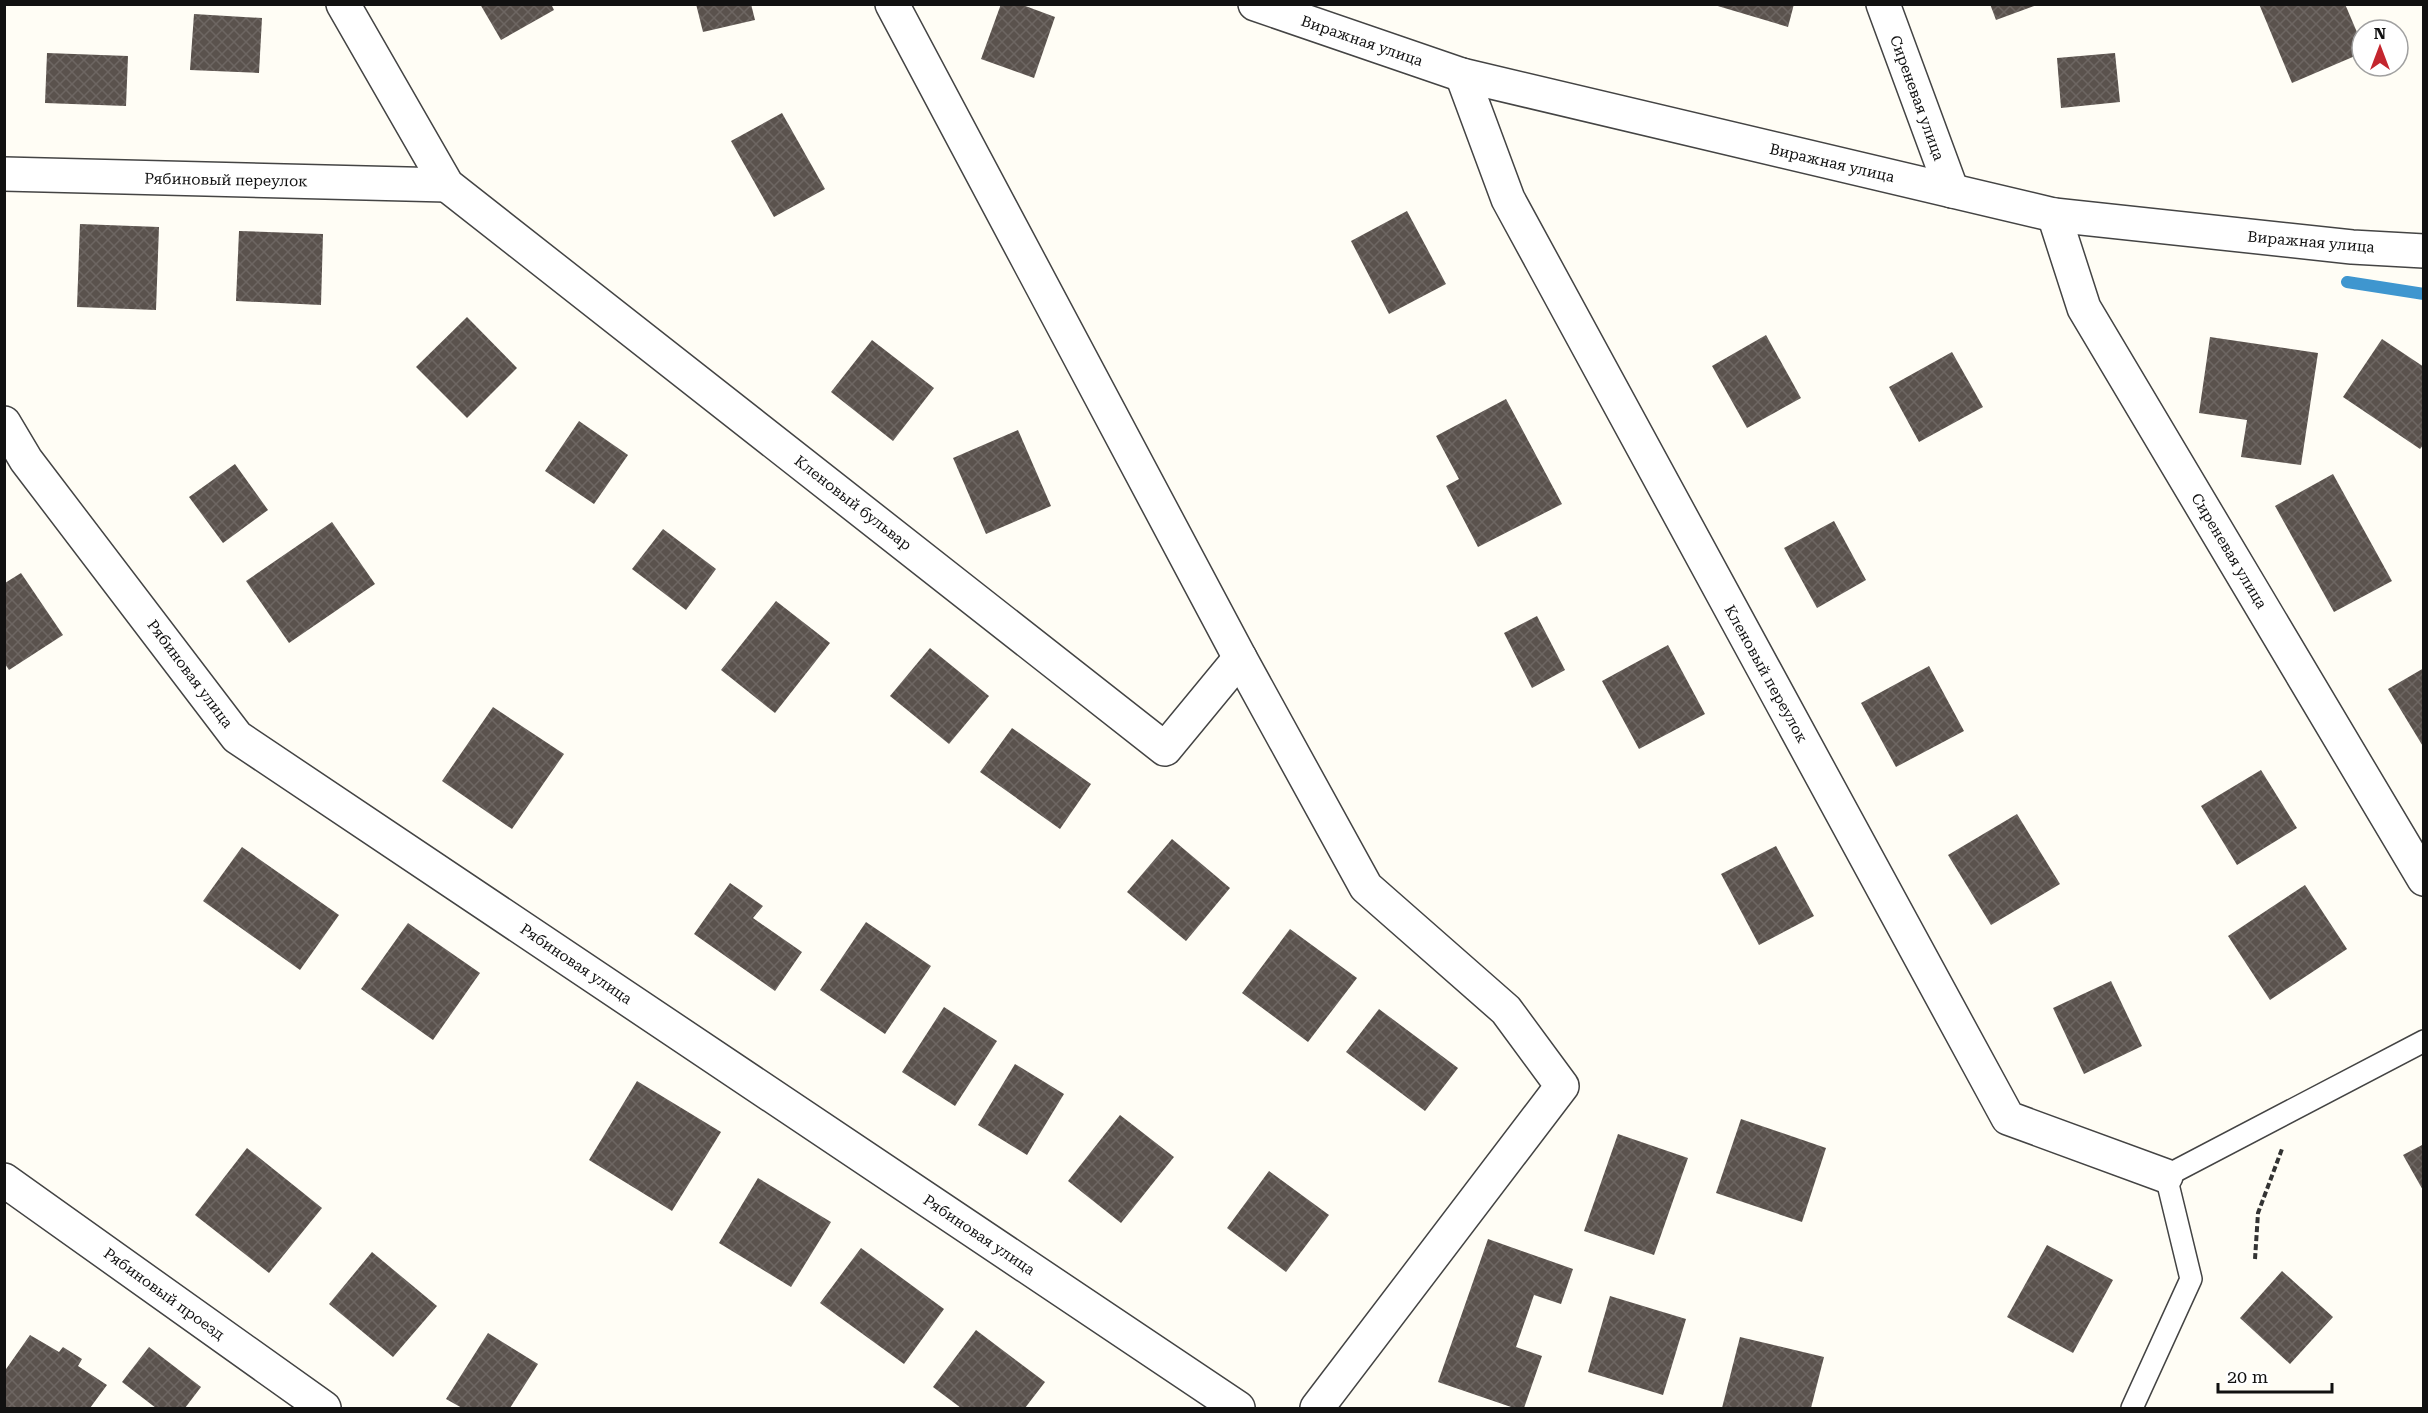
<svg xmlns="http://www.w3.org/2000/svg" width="2428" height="1413" viewBox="0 0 2428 1413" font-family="'Roboto Serif',serif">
  <defs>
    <pattern id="building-cross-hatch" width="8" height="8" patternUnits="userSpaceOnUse" patternTransform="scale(1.5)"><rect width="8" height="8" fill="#5a524d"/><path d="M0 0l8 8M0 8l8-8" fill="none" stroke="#6d6662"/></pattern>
  </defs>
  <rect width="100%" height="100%" fill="#fffdf5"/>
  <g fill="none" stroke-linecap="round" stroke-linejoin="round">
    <path stroke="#3f96cf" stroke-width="12" d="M 2347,282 L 2424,294"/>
  </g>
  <g fill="url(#building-cross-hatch)">
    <path d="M 480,4 L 551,4 L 554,10 L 501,40 Z"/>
    <path d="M 696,4 L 751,4 L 755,20 L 703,32 Z"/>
    <path d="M 1001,4 L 1020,4 L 1055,17 L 1034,78 L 981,59 Z"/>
    <path d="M 1711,4 L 1794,4 L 1788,27 Z"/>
    <path d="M 1990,4 L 2037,4 L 2037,5 L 1996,20 Z"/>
    <path d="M 2259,4 L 2345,4 L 2362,44 L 2362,53 L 2292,83 Z"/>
    <path d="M 194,14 L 262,18 L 259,73 L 190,70 Z"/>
    <path d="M 47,53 L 128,56 L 126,106 L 45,103 Z"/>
    <path d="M 2115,53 L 2120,102 L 2061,108 L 2057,58 Z"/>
    <path d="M 782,113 L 825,189 L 774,217 L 731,141 Z"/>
    <path d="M 1407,211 L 1446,284 L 1389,314 L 1351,241 Z"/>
    <path d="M 80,224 L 159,227 L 156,310 L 77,307 Z"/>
    <path d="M 239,231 L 323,234 L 321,305 L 236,301 Z"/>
    <path d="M 467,317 L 517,368 L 467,418 L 416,367 Z"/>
    <path d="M 1766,335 L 1801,398 L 1747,428 L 1712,366 Z"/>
    <path d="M 2210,337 L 2318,353 L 2301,465 L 2241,457 L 2247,420 L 2199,413 Z"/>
    <path d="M 2382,339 L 2424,367 L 2424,444 L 2420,449 L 2343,397 Z"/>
    <path d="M 872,340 L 934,388 L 893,441 L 831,392 Z"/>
    <path d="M 1952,352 L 1983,407 L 1919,442 L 1889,387 Z"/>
    <path d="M 1506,399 L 1562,504 L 1478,547 L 1446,486 L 1459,479 L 1436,436 Z"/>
    <path d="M 579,421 L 628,455 L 594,504 L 545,471 Z"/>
    <path d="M 1018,430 L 1051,506 L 986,534 L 953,458 Z"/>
    <path d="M 235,464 L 268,510 L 223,543 L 189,497 Z"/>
    <path d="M 2333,474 L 2392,581 L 2334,612 L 2275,506 Z"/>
    <path d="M 1834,521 L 1866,580 L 1817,608 L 1784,548 Z"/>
    <path d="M 332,522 L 375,584 L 289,643 L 246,581 Z"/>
    <path d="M 663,529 L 716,569 L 686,610 L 632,569 Z"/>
    <path d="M 21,573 L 63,635 L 9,670 L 5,664 L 5,583 Z"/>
    <path d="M 776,601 L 830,643 L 775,713 L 721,670 Z"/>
    <path d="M 1537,616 L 1565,670 L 1532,688 L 1504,633 Z"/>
    <path d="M 1668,645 L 1705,714 L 1639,749 L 1602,681 Z"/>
    <path d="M 930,648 L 989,696 L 949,744 L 890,696 Z"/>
    <path d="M 1929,666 L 1964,731 L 1896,767 L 1861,703 Z"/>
    <path d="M 2424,668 L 2424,748 L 2388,689 Z"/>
    <path d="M 493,707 L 564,754 L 512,829 L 442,781 Z"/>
    <path d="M 1012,728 L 1091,784 L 1060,829 L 980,772 Z"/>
    <path d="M 2261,770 L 2297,828 L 2237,865 L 2201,806 Z"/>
    <path d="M 2017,814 L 2060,884 L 1991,925 L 1948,855 Z"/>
    <path d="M 1172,839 L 1230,888 L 1186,941 L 1127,892 Z"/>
    <path d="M 1776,846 L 1814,916 L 1759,945 L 1721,874 Z"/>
    <path d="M 242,847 L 339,915 L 300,970 L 203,901 Z"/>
    <path d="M 730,883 L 763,906 L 753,918 L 802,952 L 775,991 L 694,934 Z"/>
    <path d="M 2305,885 L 2347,949 L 2270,1000 L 2228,936 Z"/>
    <path d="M 866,922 L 931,966 L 885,1034 L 820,990 Z"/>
    <path d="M 408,923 L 480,973 L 433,1040 L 361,989 Z"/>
    <path d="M 1290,929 L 1357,978 L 1308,1042 L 1242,993 Z"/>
    <path d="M 2111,981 L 2142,1046 L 2084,1074 L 2053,1008 Z"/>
    <path d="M 944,1007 L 997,1041 L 955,1106 L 902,1072 Z"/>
    <path d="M 1379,1009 L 1458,1068 L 1425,1111 L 1346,1052 Z"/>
    <path d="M 1015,1064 L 1064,1094 L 1027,1155 L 978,1125 Z"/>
    <path d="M 637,1081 L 721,1132 L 672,1211 L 589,1160 Z"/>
    <path d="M 1120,1115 L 1174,1157 L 1121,1223 L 1068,1181 Z"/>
    <path d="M 1741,1119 L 1826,1148 L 1802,1222 L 1716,1193 Z"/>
    <path d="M 1618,1134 L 1688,1158 L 1654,1255 L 1584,1231 Z"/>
    <path d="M 2424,1144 L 2424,1192 L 2403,1155 Z"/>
    <path d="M 247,1148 L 322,1208 L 269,1273 L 195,1215 Z"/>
    <path d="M 1269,1171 L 1329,1215 L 1286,1272 L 1227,1228 Z"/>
    <path d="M 758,1178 L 831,1222 L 791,1287 L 719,1243 Z"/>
    <path d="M 1488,1239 L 1573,1269 L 1561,1304 L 1534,1295 L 1516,1347 L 1542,1356 L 1524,1408 L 1514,1408 L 1438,1382 Z"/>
    <path d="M 2047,1245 L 2113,1280 L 2073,1353 L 2007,1317 Z"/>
    <path d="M 861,1248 L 944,1309 L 904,1364 L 820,1303 Z"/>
    <path d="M 372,1252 L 437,1306 L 393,1357 L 329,1304 Z"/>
    <path d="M 2282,1271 L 2333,1317 L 2290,1364 L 2240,1318 Z"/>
    <path d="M 1610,1296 L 1686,1319 L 1663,1395 L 1588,1372 Z"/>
    <path d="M 976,1330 L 1045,1382 L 1025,1408 L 961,1408 L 933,1387 Z"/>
    <path d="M 488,1333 L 538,1364 L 510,1408 L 462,1408 L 446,1399 Z"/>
    <path d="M 30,1335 L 59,1352 L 63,1347 L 82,1359 L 78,1366 L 107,1385 L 90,1408 L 4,1408 L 4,1372 Z"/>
    <path d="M 1740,1337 L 1824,1357 L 1811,1408 L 1722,1408 Z"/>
    <path d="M 149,1347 L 201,1387 L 185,1408 L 156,1408 L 122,1382 Z"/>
  </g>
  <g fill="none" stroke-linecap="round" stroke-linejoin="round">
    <g stroke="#444" stroke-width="24">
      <path id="lane" d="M 2132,1408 L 2191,1279 L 2166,1176 L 2424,1041"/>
    </g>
    <g stroke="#444" stroke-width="36">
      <g id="street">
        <path d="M 343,4 L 447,185 L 1165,749 L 1240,658"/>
        <path d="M 892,4 L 1240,658 L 1366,887 L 1506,1010 L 1562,1086 L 1317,1408"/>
        <path d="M 1255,4 L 1462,75 L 2054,215 L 2352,247 L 2424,251"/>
        <path d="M 1883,4 L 1952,191"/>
        <path d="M 1462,75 L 1508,199 L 2008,1118 L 2166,1176"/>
        <path d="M 4,174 L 447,185"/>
        <path d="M 2054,215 L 2084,308 L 2424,879"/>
        <path d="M 4,423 L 26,460 L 237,737 L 1238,1408"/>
        <path d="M 4,1180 L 324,1408"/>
      </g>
    </g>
    <path stroke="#333" stroke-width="4" stroke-dasharray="6 3" stroke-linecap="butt" d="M 2255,1259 L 2258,1213 L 2282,1149"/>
    <use href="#lane" stroke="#fff" stroke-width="21"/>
    <use href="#street" stroke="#fff" stroke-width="33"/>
  </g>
  <g text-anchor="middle" stroke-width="6" stroke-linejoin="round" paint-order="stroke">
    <g font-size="15" fill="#111" stroke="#fff">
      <text transform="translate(1362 41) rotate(19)" y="5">Виражная улица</text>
      <text transform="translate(1917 98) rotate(70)" y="5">Сиреневая улица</text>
      <text transform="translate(1832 163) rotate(13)" y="5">Виражная улица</text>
      <text transform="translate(226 180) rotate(1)" y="5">Рябиновый переулок</text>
      <text transform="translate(2311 242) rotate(5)" y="5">Виражная улица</text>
      <text transform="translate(853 503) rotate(38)" y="5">Кленовый бульвар</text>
      <text transform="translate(2229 551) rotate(59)" y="5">Сиреневая улица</text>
      <text transform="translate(190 674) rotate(53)" y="5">Рябиновая улица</text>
      <text transform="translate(1766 674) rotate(61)" y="5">Кленовый переулок</text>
      <text transform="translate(576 964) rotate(34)" y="5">Рябиновая улица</text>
      <text transform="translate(979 1235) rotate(34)" y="5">Рябиновая улица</text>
      <text transform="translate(164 1294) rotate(36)" y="5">Рябиновый проезд</text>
    </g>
  </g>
  <rect width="2428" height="1413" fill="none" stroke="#111111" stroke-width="12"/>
  <g transform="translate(2380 48)"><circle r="28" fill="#ffffff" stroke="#a0a0a0" stroke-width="1.5"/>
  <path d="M0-4.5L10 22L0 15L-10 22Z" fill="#c4262e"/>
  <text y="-9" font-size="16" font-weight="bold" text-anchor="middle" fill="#111111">N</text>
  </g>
  <path d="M2218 1383v9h114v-9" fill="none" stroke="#111111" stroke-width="3"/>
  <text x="2227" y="1383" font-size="18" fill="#111111" stroke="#ffffff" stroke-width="4.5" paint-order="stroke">20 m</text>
</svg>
